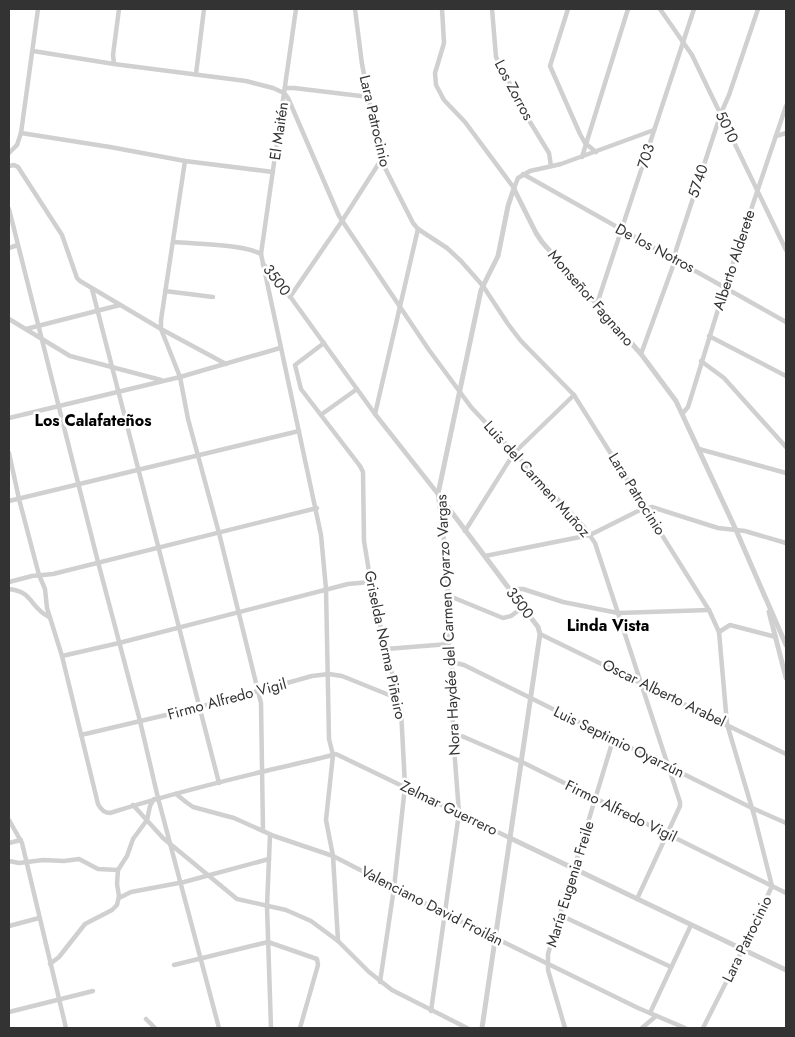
<svg xmlns="http://www.w3.org/2000/svg" width="795" height="1037" viewBox="0 0 795 1037" font-family="Jost,sans-serif">
  <rect width="100%" height="100%" fill="#fff"/>
  <g fill="none" stroke-linecap="round" stroke-linejoin="round">
    <g stroke="#d0d0d0" stroke-width="4.5">
      <path d="M 296,9 L 261,254 L 321,535 L 326,589 L 329,739 L 333,755 L 326,820 L 333,856 L 338,941"/>
      <path d="M 355,9 L 362,64 L 381,160 L 413,223 L 418,229 L 447,248 L 461,261 L 483,286 L 508,324 L 521,341 L 574,395 L 709,610 L 719,632 L 727,724 L 754,815 L 772,886 L 746,943 L 703,1028"/>
      <path d="M 442,9 L 444,43 L 435,73 L 436,85 L 444,100 L 465,122 L 514,188"/>
      <path d="M 492,9 L 496,57 L 527,117 L 549,153 L 551,166"/>
      <path d="M 568,9 L 550,66 L 580,134 L 585,143 L 596,152"/>
      <path d="M 660,9 L 692,55 L 786,250"/>
      <path d="M 33,51 L 114,64 L 246,81 L 273,88 L 284,93 L 288,98 L 339,216 L 429,350 L 471,407 L 584,527 L 595,543 L 680,802 L 680,806 L 637,899"/>
      <path d="M 114,64 L 113,55 L 119,9"/>
      <path d="M 196,74 L 204,9"/>
      <path d="M 285,88 L 294,88 L 369,97"/>
      <path d="M 21,133 L 110,147 L 185,161 L 273,172"/>
      <path d="M 776,136 L 786,133"/>
      <path d="M 9,153 L 17,145 L 21,133 L 38,9"/>
      <path d="M 582,157 L 628,9"/>
      <path d="M 185,161 L 161,320 L 161,329 L 180,377 L 188,419 L 219,533 L 258,691 L 261,703 L 263,831"/>
      <path d="M 9,166 L 14,165 L 18,167 L 62,235 L 77,278 L 80,281 L 161,329 L 226,364"/>
      <path d="M 523,174 L 786,322"/>
      <path d="M 514,188 L 518,178 L 530,171 L 561,164 L 654,130"/>
      <path d="M 9,209 L 98,562 L 140,721 L 158,798 L 219,1028"/>
      <path d="M 174,242 C 195,244 243,244 261,254"/>
      <path d="M 9,248 L 18,245"/>
      <path d="M 263,264 L 276,277 L 375,414 L 438,494 L 447,565 L 449,644 L 452,662 L 453,734 L 459,813 L 431,1011"/>
      <path d="M 92,289 L 219,783"/>
      <path d="M 165,291 L 213,297"/>
      <path d="M 290,297 L 342,221 L 381,160"/>
      <path d="M 597,304 L 694,9"/>
      <path d="M 9,319 L 70,356 L 161,380"/>
      <path d="M 26,329 L 120,305"/>
      <path d="M 709,336 L 786,376"/>
      <path d="M 324,343 L 295,365 L 301,389 L 360,466 L 363,472 L 364,541 L 373,596 L 401,710 L 405,786 L 394,888 L 380,982"/>
      <path d="M 641,354 L 673,266 L 676,250 L 721,113 L 729,95 L 758,9"/>
      <path d="M 701,361 L 724,378 L 786,447"/>
      <path d="M 683,413 L 688,407 L 725,287 L 786,106"/>
      <path d="M 322,414 L 357,389"/>
      <path d="M 375,414 L 418,229"/>
      <path d="M 9,418 L 180,377 L 280,348"/>
      <path d="M 699,449 L 786,473"/>
      <path d="M 9,453 L 19,499 L 39,575 L 45,589 L 47,608 L 62,656 L 98,804 C 101,810 104,813 110,813 C 160,797 211,784 261,772 C 286,766 311,761 336,754 L 510,838"/>
      <path d="M 9,501 L 299,431"/>
      <path d="M 465,531 L 514,453 L 574,395"/>
      <path d="M 485,556 L 590,535 L 640,510 L 652,507 L 718,528 L 745,531 L 786,543"/>
      <path d="M 9,582 L 32,576 L 53,574 L 317,508"/>
      <path d="M 9,589 C 34,592 29,607 49,617"/>
      <path d="M 510,589 L 523,589 L 563,602 L 618,613 L 709,610"/>
      <path d="M 447,595 L 503,618 L 511,616 L 523,607"/>
      <path d="M 719,632 L 730,625 L 776,637"/>
      <path d="M 540,634 L 786,754"/>
      <path d="M 386,649 L 449,644"/>
      <path d="M 62,656 L 119,643 L 348,584 L 370,582"/>
      <path d="M 452,662 L 464,665 L 752,808 L 786,823"/>
      <path d="M 453,734 L 464,737 L 522,762 L 786,893"/>
      <path d="M 81,735 L 200,707 L 312,676 L 329,674 L 342,676 L 399,699"/>
      <path d="M 176,794 L 186,802 L 193,807 L 234,818 L 274,836 L 333,856 L 442,912 L 638,1008 L 685,1028"/>
      <path d="M 133,805 L 163,838 L 237,899 L 286,910 L 311,921 L 338,941 L 369,972 L 392,990 L 467,1028"/>
      <path d="M 9,820 L 22,843 L 66,1028"/>
      <path d="M 270,835 L 267,906 L 271,1028"/>
      <path d="M 9,843 L 21,840"/>
      <path d="M 9,861 L 19,863 L 43,860 L 64,861 L 79,859 L 98,869 L 118,870"/>
      <path d="M 119,898 L 131,892 L 184,882 L 269,859"/>
      <path d="M 560,915 L 671,967"/>
      <path d="M 9,926 L 39,918"/>
      <path d="M 50,964 L 59,957 L 85,924 L 112,910 L 117,905 L 119,896 L 117,884 L 118,870 L 127,856 L 133,839 L 147,820 L 150,806 L 154,799"/>
      <path d="M 174,965 L 268,942 L 317,959 L 318,965 L 300,1028"/>
      <path d="M 9,1012 L 93,991"/>
      <path d="M 650,1013 L 691,925"/>
      <path d="M 146,1019 L 155,1028"/>
      <path d="M 565,1028 L 548,970 L 548,954 L 613,740"/>
      <path d="M 642,1028 L 656,1016"/>
    </g>
    <g stroke="#d0d0d0" stroke-width="5">
      <path d="M 514,189 L 536,233 L 542,242 L 641,354 L 676,401 L 736,530 L 786,645"/>
      <path d="M 769,612 L 786,678"/>
      <path d="M 510,838 L 786,970"/>
      <path d="M 482,1028 L 540,634 L 538,627 L 438,494 L 481,290 L 498,256 L 508,206 L 514,188"/>
    </g>
  </g>
  <g text-anchor="middle" stroke-width="5" stroke-linejoin="round" paint-order="stroke">
    <g font-size="15" fill="#333" stroke="#fff">
      <text transform="translate(514 90) rotate(62)" y="5">Los Zorros</text>
      <text transform="translate(375 121) rotate(77)" y="5">Lara Patrocinio</text>
      <text transform="translate(727 127) rotate(64)" y="5">5010</text>
      <text transform="translate(279 131) rotate(-82)" y="5">El Maitén</text>
      <text transform="translate(646 156) rotate(-72)" y="5">703</text>
      <text transform="translate(698 181) rotate(-72)" y="5">5740</text>
      <text transform="translate(655 248) rotate(28)" y="5">De los Notros</text>
      <text transform="translate(734 260) rotate(-72)" y="5">Alberto Alderete</text>
      <text transform="translate(277 280) rotate(53)" y="5">3500</text>
      <text transform="translate(591 298) rotate(49)" y="5">Monseñor Fagnano</text>
      <text transform="translate(537 479) rotate(48)" y="5">Luis del Carmen Muñoz</text>
      <text transform="translate(637 494) rotate(58)" y="5">Lara Patrocinio</text>
      <text transform="translate(520 603) rotate(53)" y="5">3500</text>
      <text transform="translate(448 625) rotate(-93)" y="5">Nora Haydée del Carmen Oyarzo Vargas</text>
      <text transform="translate(385 645) rotate(78)" y="5">Griselda Norma Piñeiro</text>
      <text transform="translate(664 693) rotate(26)" y="5">Oscar Alberto Arabel</text>
      <text transform="translate(227 699) rotate(-15)" y="5">Firmo Alfredo Vigil</text>
      <text transform="translate(619 742) rotate(26)" y="5">Luis Septimio Oyarzún</text>
      <text transform="translate(449 808) rotate(26)" y="5">Zelmar Guerrero</text>
      <text transform="translate(621 811) rotate(26)" y="5">Firmo Alfredo Vigil</text>
      <text transform="translate(570 884) rotate(-73)" y="5">María Eugenia Freile</text>
      <text transform="translate(432 906) rotate(27)" y="5">Valenciano David Froilán</text>
      <text transform="translate(747 939) rotate(-64)" y="5">Lara Patrocinio</text>
    </g>
    <g font-size="16" font-weight="bold" fill="#000" stroke="#fff">
      <text x="93" y="426">Los Calafateños</text>
      <text x="608" y="631">Linda Vista</text>
    </g>
  </g>
  <rect width="795" height="1037" fill="none" stroke="#333333" stroke-width="20"/>
</svg>
